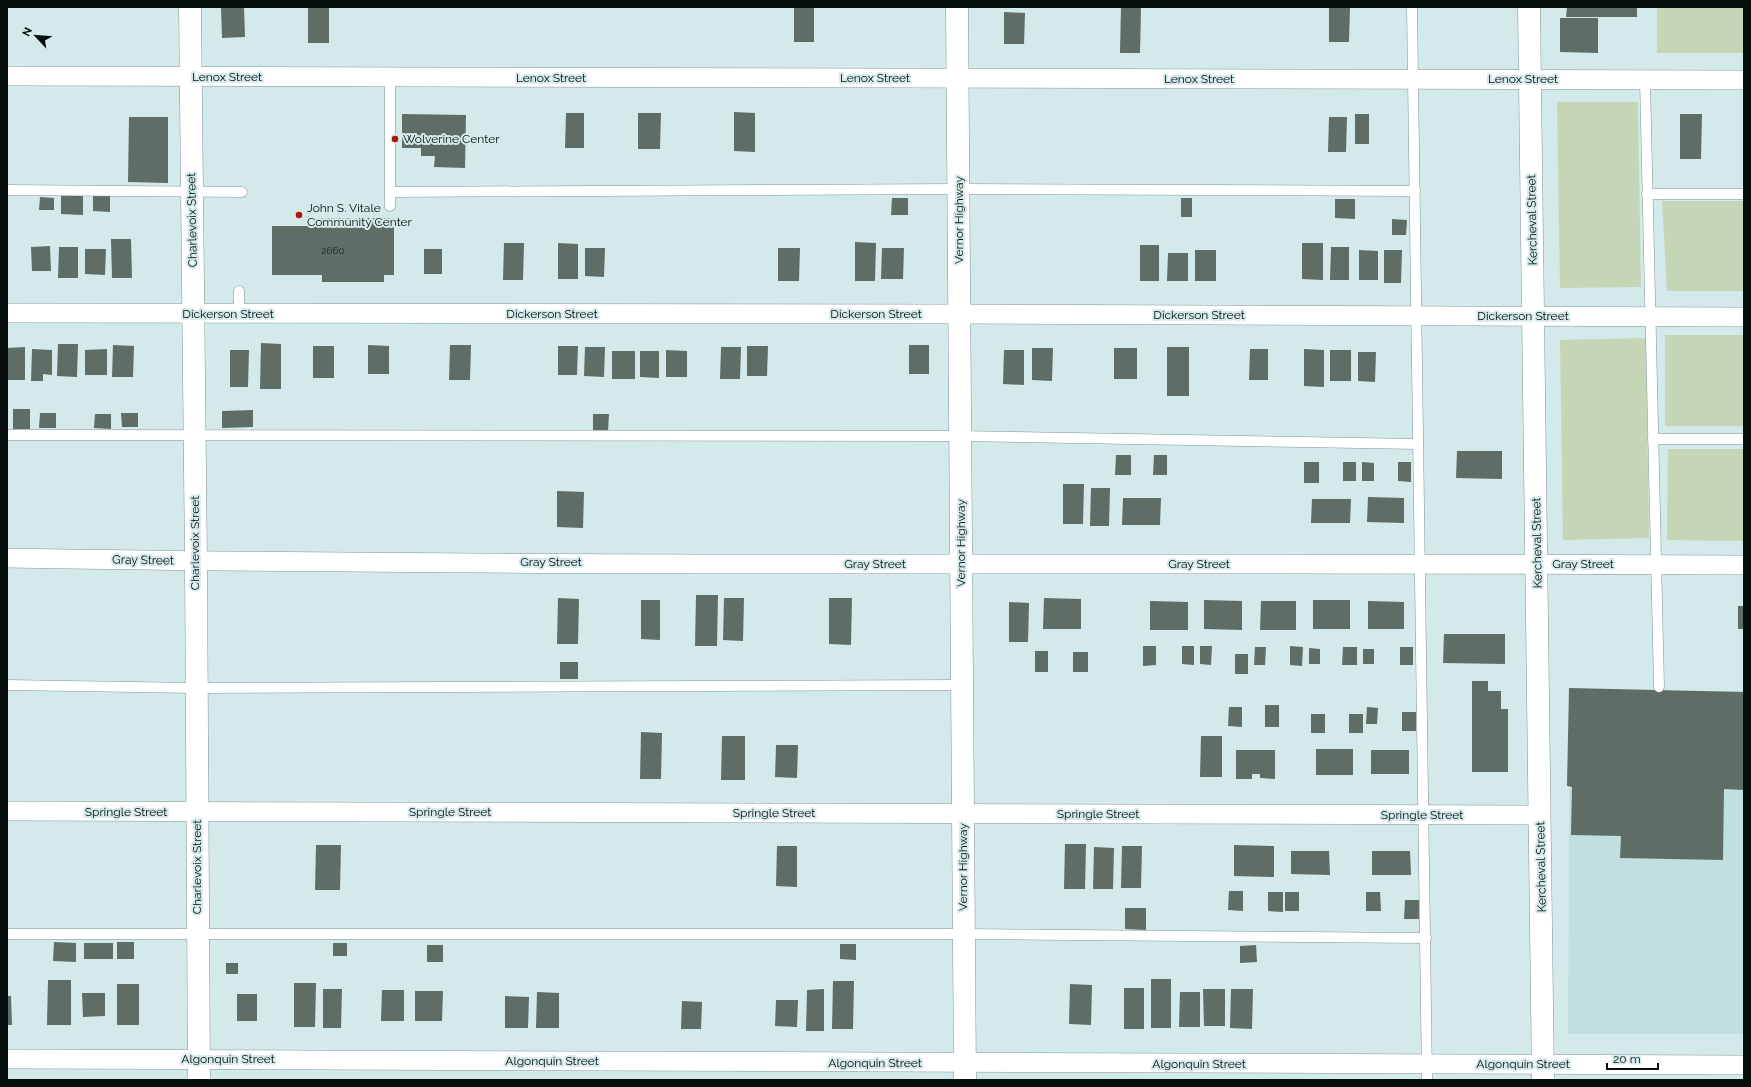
<svg xmlns="http://www.w3.org/2000/svg" width="1751" height="1087" viewBox="0 0 1751 1087" font-family="Raleway,sans-serif">
  <rect width="100%" height="100%" fill="#d4e9e9"/>
  <path fill="#c1dfdf" d="M 1570,691 L 1744,691 L 1744,1034 L 1568,1034 Z"/>
  <g fill="#c5d6b7">
    <rect x="1657" y="7" width="87" height="46"/>
    <path d="M 1557,102 L 1638,102 L 1641,287 L 1560,288 Z"/>
    <path d="M 1662,201 L 1744,201 L 1744,291 L 1667,291 Z"/>
    <rect x="1665" y="335" width="79" height="91"/>
    <path d="M 1646,338 L 1649,538 L 1563,540 L 1560,340 Z"/>
    <path d="M 1668,449 L 1744,449 L 1744,541 L 1667,540 Z"/>
  </g>
  <g fill="#5e6d66">
    <path d="M 221,7 L 244,7 L 245,37 L 222,38 Z"/>
    <rect x="308" y="7" width="21" height="36"/>
    <rect x="794" y="7" width="20" height="35"/>
    <path d="M 1121,7 L 1141,8 L 1140,53 L 1120,53 Z"/>
    <path d="M 1329,7 L 1350,7 L 1349,42 L 1329,42 Z"/>
    <path d="M 1567,7 L 1637,7 L 1637,17 L 1566,17 Z"/>
    <path d="M 1004,12 L 1025,13 L 1024,44 L 1004,44 Z"/>
    <path d="M 1560,18 L 1598,18 L 1598,53 L 1560,52 Z"/>
    <path d="M 734,112 L 755,113 L 755,152 L 734,151 Z"/>
    <path d="M 566,113 L 584,113 L 584,148 L 565,148 Z"/>
    <path d="M 638,113 L 661,113 L 660,149 L 638,149 Z"/>
    <path d="M 402,114 L 466,115 L 465,168 L 434,167 L 435,156 L 421,156 L 421,148 L 402,148 Z"/>
    <rect x="1355" y="114" width="14" height="30"/>
    <path d="M 1680,114 L 1702,114 L 1701,159 L 1680,159 Z"/>
    <path d="M 129,117 L 168,117 L 168,183 L 128,182 Z"/>
    <path d="M 1329,117 L 1347,117 L 1346,152 L 1328,152 Z"/>
    <path d="M 61,196 L 83,196 L 83,215 L 61,214 Z"/>
    <path d="M 93,196 L 110,196 L 110,212 L 93,211 Z"/>
    <path d="M 40,197 L 54,198 L 54,210 L 39,210 Z"/>
    <path d="M 892,198 L 908,198 L 908,215 L 891,215 Z"/>
    <rect x="1181" y="198" width="11" height="19"/>
    <path d="M 1335,199 L 1355,199 L 1355,219 L 1335,218 Z"/>
    <path d="M 321,218 L 394,218 L 394,275 L 384,275 L 384,282 L 322,282 L 322,275 L 272,275 L 272,226 L 322,226 Z"/>
    <path d="M 1392,219 L 1407,220 L 1406,235 L 1392,235 Z"/>
    <path d="M 111,239 L 131,239 L 132,278 L 112,278 Z"/>
    <path d="M 855,242 L 876,243 L 875,281 L 855,281 Z"/>
    <path d="M 504,243 L 524,243 L 523,280 L 503,280 Z"/>
    <path d="M 558,243 L 578,244 L 578,279 L 558,279 Z"/>
    <path d="M 1302,243 L 1323,243 L 1323,280 L 1302,279 Z"/>
    <rect x="1140" y="245" width="19" height="36"/>
    <path d="M 50,246 L 51,271 L 32,271 L 31,247 Z"/>
    <path d="M 59,247 L 78,247 L 78,278 L 58,278 Z"/>
    <path d="M 1331,247 L 1349,247 L 1349,280 L 1330,280 Z"/>
    <path d="M 585,248 L 605,248 L 604,277 L 585,276 Z"/>
    <path d="M 778,248 L 800,248 L 799,281 L 778,281 Z"/>
    <path d="M 882,248 L 904,248 L 903,279 L 881,279 Z"/>
    <path d="M 85,249 L 106,249 L 105,275 L 85,274 Z"/>
    <rect x="424" y="249" width="18" height="25"/>
    <rect x="1195" y="250" width="21" height="31"/>
    <path d="M 1359,250 L 1378,251 L 1378,280 L 1359,280 Z"/>
    <path d="M 1384,250 L 1402,250 L 1401,283 L 1384,283 Z"/>
    <path d="M 1168,253 L 1188,253 L 1188,281 L 1167,281 Z"/>
    <path d="M 261,343 L 281,344 L 281,389 L 260,389 Z"/>
    <path d="M 58,344 L 78,344 L 77,377 L 57,376 Z"/>
    <path d="M 113,345 L 134,346 L 133,377 L 112,377 Z"/>
    <path d="M 368,345 L 389,346 L 389,374 L 368,374 Z"/>
    <path d="M 450,345 L 471,345 L 470,380 L 449,380 Z"/>
    <rect x="909" y="345" width="20" height="29"/>
    <rect x="313" y="346" width="21" height="32"/>
    <path d="M 558,346 L 578,346 L 577,375 L 558,375 Z"/>
    <path d="M 747,346 L 768,346 L 767,376 L 747,376 Z"/>
    <path d="M 25,347 L 25,380 L 7,380 L 7,348 Z"/>
    <path d="M 585,347 L 605,347 L 604,377 L 584,376 Z"/>
    <path d="M 721,347 L 741,347 L 740,379 L 720,379 Z"/>
    <rect x="1167" y="347" width="22" height="49"/>
    <path d="M 1032,348 L 1053,348 L 1052,381 L 1032,380 Z"/>
    <rect x="1114" y="348" width="23" height="31"/>
    <path d="M 32,349 L 52,350 L 52,375 L 43,374 L 43,381 L 31,381 Z"/>
    <path d="M 107,349 L 107,375 L 85,375 L 85,350 Z"/>
    <path d="M 1250,349 L 1268,349 L 1268,380 L 1249,380 Z"/>
    <path d="M 1304,349 L 1324,350 L 1324,387 L 1304,386 Z"/>
    <path d="M 230,350 L 249,350 L 248,387 L 230,387 Z"/>
    <path d="M 666,350 L 687,351 L 687,377 L 666,377 Z"/>
    <path d="M 1004,350 L 1024,350 L 1024,385 L 1003,384 Z"/>
    <rect x="1330" y="350" width="21" height="31"/>
    <rect x="612" y="351" width="23" height="28"/>
    <path d="M 640,351 L 659,351 L 659,378 L 640,377 Z"/>
    <path d="M 1358,352 L 1376,352 L 1375,382 L 1358,381 Z"/>
    <rect x="13" y="409" width="17" height="20"/>
    <path d="M 253,410 L 253,427 L 222,428 L 222,411 Z"/>
    <path d="M 40,413 L 56,413 L 56,428 L 39,428 Z"/>
    <path d="M 121,413 L 138,413 L 138,427 L 122,427 Z"/>
    <path d="M 95,414 L 111,414 L 111,429 L 94,428 Z"/>
    <path d="M 593,414 L 609,414 L 608,431 L 593,430 Z"/>
    <path d="M 1457,451 L 1502,451 L 1502,479 L 1456,478 Z"/>
    <path d="M 1116,455 L 1131,455 L 1131,475 L 1115,475 Z"/>
    <path d="M 1154,455 L 1167,455 L 1167,475 L 1153,475 Z"/>
    <rect x="1304" y="462" width="15" height="21"/>
    <rect x="1343" y="462" width="13" height="19"/>
    <path d="M 1362,462 L 1374,463 L 1374,481 L 1362,481 Z"/>
    <path d="M 1398,462 L 1411,462 L 1411,482 L 1398,481 Z"/>
    <path d="M 1063,484 L 1084,484 L 1083,524 L 1063,524 Z"/>
    <path d="M 1091,488 L 1110,488 L 1109,526 L 1090,526 Z"/>
    <path d="M 557,491 L 584,492 L 583,528 L 557,527 Z"/>
    <path d="M 1368,497 L 1404,498 L 1404,523 L 1367,522 Z"/>
    <path d="M 1123,498 L 1161,498 L 1160,525 L 1122,525 Z"/>
    <path d="M 1312,499 L 1351,499 L 1350,523 L 1311,523 Z"/>
    <path d="M 696,595 L 718,595 L 717,646 L 695,646 Z"/>
    <path d="M 558,598 L 579,599 L 578,644 L 557,644 Z"/>
    <path d="M 724,598 L 744,598 L 743,641 L 723,640 Z"/>
    <path d="M 829,598 L 852,598 L 851,645 L 829,644 Z"/>
    <path d="M 1044,598 L 1081,599 L 1081,629 L 1043,629 Z"/>
    <path d="M 641,600 L 660,600 L 660,640 L 641,639 Z"/>
    <path d="M 1204,600 L 1242,601 L 1242,630 L 1204,629 Z"/>
    <rect x="1313" y="600" width="37" height="29"/>
    <path d="M 1150,601 L 1188,602 L 1188,630 L 1150,630 Z"/>
    <path d="M 1261,601 L 1296,601 L 1296,630 L 1260,630 Z"/>
    <path d="M 1368,601 L 1404,602 L 1404,629 L 1368,629 Z"/>
    <path d="M 1009,602 L 1029,603 L 1028,642 L 1009,642 Z"/>
    <rect x="1738" y="606" width="6" height="23"/>
    <path d="M 1444,634 L 1505,634 L 1505,664 L 1443,663 Z"/>
    <path d="M 1143,646 L 1156,646 L 1156,665 L 1143,666 Z"/>
    <path d="M 1182,646 L 1194,646 L 1194,665 L 1182,664 Z"/>
    <path d="M 1200,646 L 1212,646 L 1211,665 L 1200,664 Z"/>
    <path d="M 1290,646 L 1303,647 L 1302,666 L 1290,665 Z"/>
    <path d="M 1255,647 L 1266,647 L 1265,665 L 1254,665 Z"/>
    <path d="M 1343,647 L 1357,647 L 1357,665 L 1342,665 Z"/>
    <rect x="1400" y="647" width="13" height="18"/>
    <path d="M 1309,648 L 1320,649 L 1320,664 L 1309,664 Z"/>
    <rect x="1363" y="649" width="11" height="15"/>
    <rect x="1035" y="651" width="13" height="21"/>
    <rect x="1073" y="652" width="15" height="20"/>
    <rect x="1235" y="654" width="13" height="20"/>
    <rect x="560" y="662" width="18" height="17"/>
    <path d="M 1472,681 L 1488,681 L 1488,691 L 1501,691 L 1501,709 L 1508,709 L 1508,772 L 1472,772 Z"/>
    <path d="M 1569,688 L 1744,692 L 1744,790 L 1724,789 L 1723,860 L 1620,858 L 1621,836 L 1571,835 L 1572,787 L 1567,786 Z"/>
    <rect x="1265" y="705" width="14" height="22"/>
    <path d="M 1229,707 L 1242,707 L 1242,727 L 1228,726 Z"/>
    <path d="M 1367,707 L 1378,708 L 1377,724 L 1366,724 Z"/>
    <rect x="1402" y="712" width="14" height="19"/>
    <rect x="1311" y="714" width="14" height="19"/>
    <rect x="1349" y="714" width="14" height="19"/>
    <path d="M 641,732 L 662,733 L 661,779 L 640,779 Z"/>
    <path d="M 722,736 L 745,736 L 745,780 L 721,780 Z"/>
    <path d="M 1201,736 L 1222,736 L 1222,777 L 1200,777 Z"/>
    <path d="M 776,745 L 798,745 L 797,778 L 775,777 Z"/>
    <rect x="1316" y="749" width="37" height="26"/>
    <path d="M 1236,750 L 1275,750 L 1275,779 L 1260,778 L 1260,774 L 1252,774 L 1252,779 L 1236,779 Z"/>
    <rect x="1371" y="750" width="38" height="24"/>
    <path d="M 1065,844 L 1086,844 L 1085,889 L 1064,889 Z"/>
    <path d="M 316,845 L 341,845 L 340,890 L 315,890 Z"/>
    <path d="M 1234,845 L 1274,846 L 1274,877 L 1234,876 Z"/>
    <path d="M 777,846 L 797,846 L 797,887 L 776,886 Z"/>
    <path d="M 1122,846 L 1142,846 L 1141,888 L 1121,888 Z"/>
    <path d="M 1094,847 L 1114,848 L 1113,889 L 1093,889 Z"/>
    <path d="M 1291,851 L 1329,851 L 1330,875 L 1291,874 Z"/>
    <path d="M 1372,851 L 1410,851 L 1411,875 L 1372,875 Z"/>
    <path d="M 1229,891 L 1243,891 L 1243,911 L 1228,910 Z"/>
    <path d="M 1268,892 L 1283,892 L 1283,912 L 1268,911 Z"/>
    <rect x="1285" y="892" width="14" height="19"/>
    <path d="M 1366,892 L 1380,892 L 1381,911 L 1366,911 Z"/>
    <path d="M 1405,900 L 1419,900 L 1419,919 L 1404,919 Z"/>
    <path d="M 1125,908 L 1146,908 L 1146,930 L 1125,929 Z"/>
    <path d="M 54,942 L 76,943 L 76,962 L 53,961 Z"/>
    <rect x="117" y="942" width="17" height="17"/>
    <rect x="84" y="943" width="29" height="16"/>
    <rect x="333" y="943" width="14" height="13"/>
    <path d="M 840,944 L 856,944 L 856,960 L 840,959 Z"/>
    <rect x="427" y="945" width="16" height="17"/>
    <path d="M 1256,945 L 1257,962 L 1240,963 L 1240,946 Z"/>
    <rect x="226" y="963" width="12" height="11"/>
    <rect x="1151" y="979" width="20" height="49"/>
    <path d="M 48,980 L 71,980 L 71,1025 L 47,1025 Z"/>
    <path d="M 833,981 L 854,981 L 853,1029 L 832,1029 Z"/>
    <path d="M 294,983 L 316,983 L 315,1027 L 294,1027 Z"/>
    <rect x="117" y="984" width="22" height="41"/>
    <path d="M 1070,984 L 1092,985 L 1091,1025 L 1069,1024 Z"/>
    <rect x="1124" y="988" width="20" height="41"/>
    <path d="M 323,989 L 342,989 L 341,1028 L 323,1028 Z"/>
    <path d="M 824,989 L 824,1031 L 806,1031 L 807,990 Z"/>
    <path d="M 1203,989 L 1225,989 L 1225,1026 L 1204,1026 Z"/>
    <path d="M 1231,989 L 1253,989 L 1252,1029 L 1230,1028 Z"/>
    <path d="M 382,990 L 404,990 L 404,1021 L 381,1021 Z"/>
    <path d="M 415,991 L 443,991 L 442,1021 L 415,1021 Z"/>
    <path d="M 537,992 L 559,993 L 559,1028 L 536,1028 Z"/>
    <path d="M 1180,992 L 1200,992 L 1200,1027 L 1179,1027 Z"/>
    <path d="M 82,993 L 105,993 L 105,1016 L 83,1017 Z"/>
    <rect x="237" y="994" width="20" height="27"/>
    <path d="M 7,996 L 11,996 L 12,1025 L 7,1025 Z"/>
    <path d="M 505,996 L 529,997 L 528,1028 L 505,1028 Z"/>
    <path d="M 776,1000 L 798,1000 L 797,1027 L 775,1026 Z"/>
    <path d="M 682,1001 L 702,1002 L 701,1029 L 681,1029 Z"/>
  </g>
  <g fill="none" stroke-linecap="round" stroke-linejoin="round">
    <g stroke="#819495" stroke-width="11">
      <g id="service">
        <path d="M 1412,7 L 1427,1080"/>
        <path d="M 1645,80 L 1659,687"/>
        <path d="M 7,190 L 242,192"/>
        <path d="M 390,192 L 959,189 L 1415,191"/>
        <path d="M 1647,194 L 1744,194"/>
        <path d="M 390,206 L 390,77"/>
        <path d="M 239,314 L 239,291"/>
        <path d="M 7,435 L 960,436 L 1418,444"/>
        <path d="M 1653,439 L 1744,439"/>
        <path d="M 7,685 L 196,688 L 962,685"/>
        <path d="M 7,934 L 964,934 L 1426,938"/>
      </g>
    </g>
    <g stroke="#819495" stroke-width="20">
      <g id="minor">
        <path d="M 7,76 L 1744,80"/>
        <path d="M 7,313 L 959,314 L 1744,317"/>
        <path d="M 7,558 C 586,568 1165,562 1744,565"/>
        <path d="M 7,811 L 1540,815"/>
        <path d="M 7,1059 L 1744,1065"/>
      </g>
    </g>
    <g stroke="#819495" stroke-width="23">
      <g id="tertiary">
        <path d="M 190,7 L 196,561 L 199,1080"/>
        <path d="M 957,7 L 965,1080"/>
        <path d="M 1529,7 L 1543,1080"/>
      </g>
    </g>
    <use href="#service" stroke="#fff" stroke-width="10"/>
    <use href="#minor" stroke="#fff" stroke-width="19"/>
    <use href="#tertiary" stroke="#fff" stroke-width="22"/>
  </g>
  <g fill="#aa1810" stroke="#d4e9e9" stroke-width="1.5">
    <circle cx="395" cy="139" r="4"/>
    <circle cx="299" cy="215" r="4"/>
  </g>
  <g text-anchor="middle" stroke-width="4" stroke-linejoin="round" paint-order="stroke">
    <g font-size="10" fill="#1d2624">
      <text x="333" y="254">2660</text>
    </g>
    <g font-size="12" fill="#070e0e" stroke="#d4e9e9">
      <text x="227" y="81">Lenox Street</text>
      <text x="551" y="82">Lenox Street</text>
      <text x="875" y="82">Lenox Street</text>
      <text x="1199" y="83">Lenox Street</text>
      <text x="1523" y="83">Lenox Street</text>
      <text transform="translate(192 220) rotate(-91)" y="4">Charlevoix Street</text>
      <text transform="translate(959 220) rotate(-90)" y="4">Vernor Highway</text>
      <text transform="translate(1532 220) rotate(-91)" y="4">Kercheval Street</text>
      <text x="228" y="318">Dickerson Street</text>
      <text x="552" y="318">Dickerson Street</text>
      <text x="876" y="318">Dickerson Street</text>
      <text x="1199" y="319">Dickerson Street</text>
      <text x="1523" y="320">Dickerson Street</text>
      <text transform="translate(195 543) rotate(-90)" y="4">Charlevoix Street</text>
      <text transform="translate(961 543) rotate(-90)" y="4">Vernor Highway</text>
      <text transform="translate(1537 543) rotate(-91)" y="4">Kercheval Street</text>
      <text transform="translate(143 560) rotate(1)" y="4">Gray Street</text>
      <text x="551" y="566">Gray Street</text>
      <text x="875" y="568">Gray Street</text>
      <text x="1199" y="568">Gray Street</text>
      <text x="1583" y="568">Gray Street</text>
      <text x="126" y="816">Springle Street</text>
      <text x="450" y="816">Springle Street</text>
      <text x="774" y="817">Springle Street</text>
      <text x="1098" y="818">Springle Street</text>
      <text x="1422" y="819">Springle Street</text>
      <text transform="translate(197 867) rotate(-90)" y="4">Charlevoix Street</text>
      <text transform="translate(963 867) rotate(-90)" y="4">Vernor Highway</text>
      <text transform="translate(1541 867) rotate(-91)" y="4">Kercheval Street</text>
      <text x="228" y="1063">Algonquin Street</text>
      <text x="552" y="1065">Algonquin Street</text>
      <text x="875" y="1067">Algonquin Street</text>
      <text x="1199" y="1068">Algonquin Street</text>
      <text x="1523" y="1068">Algonquin Street</text>
    </g>
    <g font-size="12" fill="#070e0e" stroke="#d4e9e9" text-anchor="start">
      <text x="403" y="143">Wolverine Center</text>
      <text x="307" y="212">John S. Vitale<tspan x="307" dy="14">Community Center</tspan></text>
    </g>
  </g>
  <rect width="1751" height="1087" fill="none" stroke="#070e0e" stroke-width="16"/>
  <g transform="translate(36 36) rotate(296)" stroke="#d4e9e9" stroke-width="3" paint-order="stroke">
  <path d="M0-3L7 15L0 10L-7 15Z" fill="#070e0e"/>
  <text y="-6" font-size="11" font-weight="bold" text-anchor="middle" fill="#070e0e">N</text>
  </g>
  <path d="M1607 1063v6h51v-6" fill="none" stroke="#070e0e" stroke-width="2"/>
  <text x="1613" y="1063" font-size="12" fill="#070e0e" stroke="#d4e9e9" stroke-width="3" paint-order="stroke">20 m</text>
</svg>
